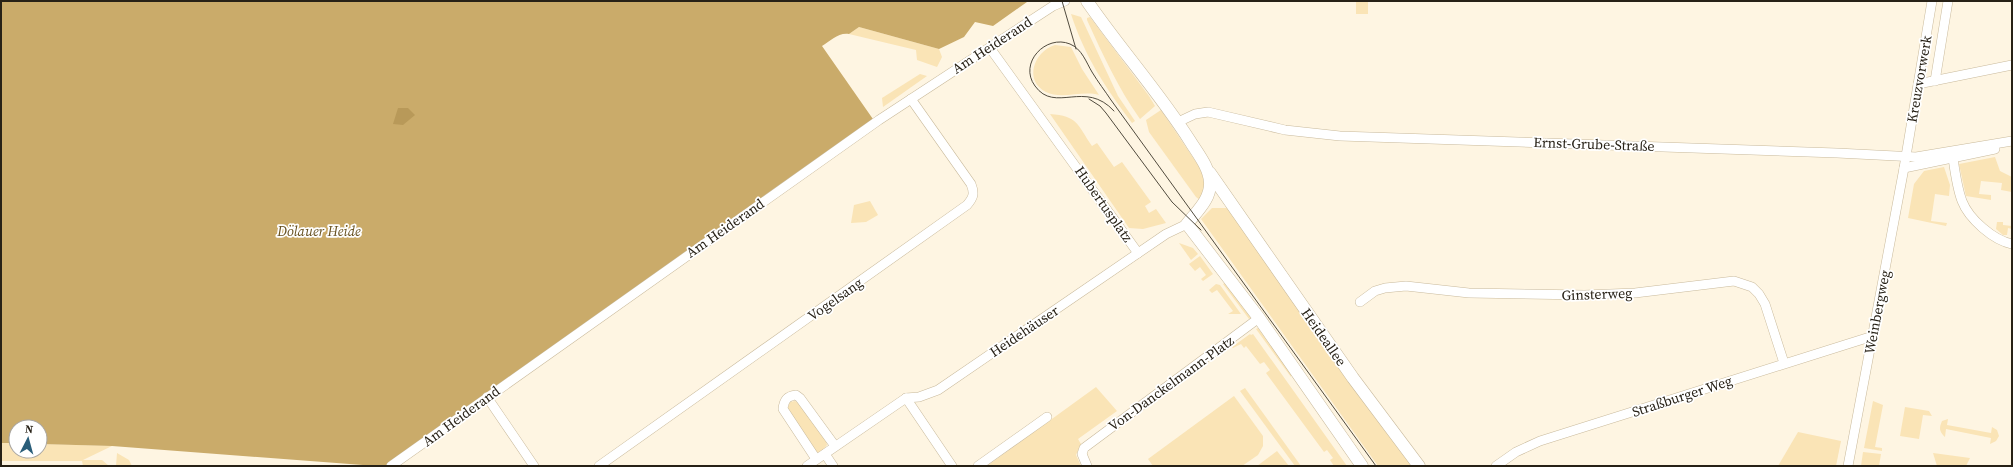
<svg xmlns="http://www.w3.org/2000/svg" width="2013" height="467" viewBox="0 0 2013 467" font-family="'Source Serif 4',serif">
  <rect width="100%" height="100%" fill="#fef5e2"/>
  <g fill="#fae4b6">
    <rect x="1356" y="1" width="12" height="13"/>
    <path d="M 1071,14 L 1081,17 L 1118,96 L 1135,121 L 1132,123 C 1105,87 1085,57 1071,14 Z"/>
    <path d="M 1090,17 L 1149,96 L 1155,106 L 1140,119 C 1118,88 1103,55 1087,20 L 1087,18 Z"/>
    <path d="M 859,27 L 939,49 L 942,57 L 937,67 L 917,60 L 916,50 L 849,34 Z"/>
    <path d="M 1055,45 L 1071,47 L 1082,69 L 1099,95 C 1082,90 1062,100 1046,92 C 1024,81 1033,52 1055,45 Z"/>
    <path d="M 920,74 L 927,76 L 883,107 L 882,98 Z"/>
    <path d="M 1161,110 L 1206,177 L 1206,182 L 1200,200 L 1196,197 L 1149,132 L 1146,120 Z"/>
    <path d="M 1050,114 C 1078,116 1077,124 1092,146 L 1097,143 L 1114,167 L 1122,162 L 1151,202 L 1145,206 L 1149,213 L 1156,209 L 1166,223 L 1143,229 L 1129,228 Z"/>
    <path d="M 1995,157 L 2000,171 L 2012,177 L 2012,192 L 2001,190 L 2002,183 L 1981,181 L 1979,194 L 1991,195 L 1991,200 L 1966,196 L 1959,164 Z"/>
    <path d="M 1944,167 L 1950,185 L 1949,196 L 1935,194 L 1931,221 L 1947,223 L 1946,226 L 1908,218 L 1914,184 L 1924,171 Z"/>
    <path d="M 870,201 L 878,215 L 866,222 L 851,223 L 854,205 Z"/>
    <path d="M 1212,208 L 1230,208 L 1414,466 L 1378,466 L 1201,219 Z"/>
    <path d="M 1997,222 L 2003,222 L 2003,225 L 2012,226 L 2012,229 L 2008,228 L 2007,235 L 2003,235 L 1996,229 Z"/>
    <path d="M 1179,243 L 1193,248 L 1198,254 L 1191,260 Z"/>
    <path d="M 1200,256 L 1213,274 L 1203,281 L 1201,279 L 1206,275 L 1200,267 L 1195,271 L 1189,264 Z"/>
    <path d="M 1225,283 L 1251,318 L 1249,319 L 1223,284 Z"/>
    <path d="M 1216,284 L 1220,285 L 1241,314 L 1228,314 L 1233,311 L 1217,290 L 1212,293 L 1209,290 Z"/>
    <path d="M 1258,328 L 1291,372 L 1291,377 L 1256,329 Z"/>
    <path d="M 1250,334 L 1251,335 L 1253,334 L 1347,466 L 1334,466 L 1330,460 L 1333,458 L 1327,450 L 1324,452 L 1266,373 L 1270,370 L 1264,362 L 1260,364 L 1246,346 L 1244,348 L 1241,344 L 1233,348 L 1232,347 Z"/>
    <path d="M 1096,387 L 1117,411 L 1078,439 L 1081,444 L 1076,455 L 1081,466 L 987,466 Z"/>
    <path d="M 1245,388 L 1301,466 L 1295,466 L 1240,391 Z"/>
    <path d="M 1234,396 L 1263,436 L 1263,446 L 1258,455 L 1242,466 L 1153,466 L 1148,459 Z"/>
    <path d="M 795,401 L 800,404 L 826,441 L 827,445 L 821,452 L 816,452 L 787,410 L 790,402 Z"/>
    <path d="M 1873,401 L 1883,405 L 1875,447 L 1882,448 L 1882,451 L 1864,448 Z"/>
    <path d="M 1905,407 L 1929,411 L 1932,416 L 1923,415 L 1919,439 L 1900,436 Z"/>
    <path d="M 1948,419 L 1947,425 L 1991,433 L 1992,427 L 1997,430 L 1999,436 L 1996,441 L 1990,444 L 1991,438 L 1946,429 L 1945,437 C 1939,431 1939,428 1942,421 Z"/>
    <path d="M 1798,432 L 1841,441 L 1836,466 L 1778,466 Z"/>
    <path d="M 1,443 L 16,443 L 16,451 L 40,451 L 40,444 L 112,446 L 83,460 L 102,460 L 109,466 L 83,466 L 82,461 L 1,461 Z"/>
    <path d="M 1277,451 L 1289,466 L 1257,466 Z"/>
    <path d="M 1863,452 L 1881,454 L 1879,466 L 1861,466 Z"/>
    <path d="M 117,453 L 129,460 L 132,466 L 116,466 Z"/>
    <path d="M 1933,453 L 1970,458 L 1966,466 L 1937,466 Z"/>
  </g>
  <path fill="#caab6a" d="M 1,1 L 1026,1 L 1027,2 L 993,26 L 975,22 L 964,37 L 939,49 L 859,27 L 849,34 C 839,32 830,41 822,46 L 875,122 L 385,466 L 376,466 L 112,446 L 40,444 L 40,427 L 16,427 L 16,443 L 1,443 Z"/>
  <path fill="#b89959" d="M 398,108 L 408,108 L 415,115 L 403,125 L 393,124 Z"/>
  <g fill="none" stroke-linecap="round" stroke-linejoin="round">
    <g stroke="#c9ba9c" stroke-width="10">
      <g id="minor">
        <path d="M 990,48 L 1138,253"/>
        <path d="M 1935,81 L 1948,1"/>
        <path d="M 1918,84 L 2012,65"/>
        <path d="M 1178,122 L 1195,114 L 1208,112 L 1285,130 L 1340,136 L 1837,153 L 1916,157 L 2012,141"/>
        <path d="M 1953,158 C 1955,172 1957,188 1962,201 C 1969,219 1993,240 2012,244"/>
        <path d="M 1904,168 L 1995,149"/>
        <path d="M 1360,302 L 1375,291 L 1385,288 L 1406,286 L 1469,293 L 1585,295 L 1635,293 L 1734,281 L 1752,287 L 1759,294 L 1765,304 L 1784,363"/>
        <path d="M 487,397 L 534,466"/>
        <path d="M 906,398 L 952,466"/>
        <path d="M 825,454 L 833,466"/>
        <path d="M 816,459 L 783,409 C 784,400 787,396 796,395 L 800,398 L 835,446"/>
        <path d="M 391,466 L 879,120 L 1053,6 L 1065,1"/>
        <path d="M 599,466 L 967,205 C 973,198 975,194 971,184 L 911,99"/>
        <path d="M 807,466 L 906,398 L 919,397 L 938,390 L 1166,234 L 1187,224"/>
        <path d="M 978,466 L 1047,417"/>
        <path d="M 1087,466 L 1082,454 L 1084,448 L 1259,318"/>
        <path d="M 1496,466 L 1516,452 L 1540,441 L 1873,336"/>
        <path d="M 1848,466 L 1904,168 L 1932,1"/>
      </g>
    </g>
    <g stroke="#c9ba9c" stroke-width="13">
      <g id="major">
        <path d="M 1087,1 C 1120,49 1159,92 1190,141 C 1198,154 1209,167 1210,182 C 1211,199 1197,211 1187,224 L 1259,318 L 1362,466"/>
        <path d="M 1210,173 L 1353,378 L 1419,466"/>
      </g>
    </g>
    <use href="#minor" stroke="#fff" stroke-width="9"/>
    <use href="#major" stroke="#fff" stroke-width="12"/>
    <g stroke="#514b3e" stroke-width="1">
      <path d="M 1062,1 L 1076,49"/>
      <path d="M 1089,99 L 1100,106 L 1106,113 L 1172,202 L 1201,230"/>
      <path d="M 1114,111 C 1085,79 1055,114 1035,86 C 1018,63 1046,34 1070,44 C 1082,49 1086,62 1092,72 C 1098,82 1105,91 1111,100 L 1376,466"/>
    </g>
  </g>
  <g text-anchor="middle" stroke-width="3.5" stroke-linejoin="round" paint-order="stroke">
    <g font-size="14" fill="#272116" stroke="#fff">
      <text transform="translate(992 45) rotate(-33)" y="5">Am Heiderand</text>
      <text transform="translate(1919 79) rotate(-80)" y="5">Kreuzvorwerk</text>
      <text transform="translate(1594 144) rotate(2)" y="5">Ernst-Grube-Straße</text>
      <text transform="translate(1104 204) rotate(55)" y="5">Hubertusplatz</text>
      <text transform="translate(725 228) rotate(-35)" y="5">Am Heiderand</text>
      <text transform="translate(1597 294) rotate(-2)" y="5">Ginsterweg</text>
      <text transform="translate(835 299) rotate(-35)" y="5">Vogelsang</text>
      <text transform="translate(1877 312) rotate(-79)" y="5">Weinbergweg</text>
      <text transform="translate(1024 331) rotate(-34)" y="5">Heidehäuser</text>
      <text transform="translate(1324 337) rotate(55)" y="5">Heideallee</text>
      <text transform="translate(1171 383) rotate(-36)" y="5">Von-Danckelmann-Platz</text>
      <text transform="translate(1682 396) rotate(-18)" y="5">Straßburger Weg</text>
      <text transform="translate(461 416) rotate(-36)" y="5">Am Heiderand</text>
    </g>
    <g font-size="14" font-style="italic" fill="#675120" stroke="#fff">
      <text x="319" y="236">Dölauer Heide</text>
    </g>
  </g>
  <rect width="2013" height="467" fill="none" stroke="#272116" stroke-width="4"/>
  <g transform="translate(28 439) rotate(6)"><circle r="19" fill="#ffffff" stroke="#a9a6a2"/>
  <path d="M0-3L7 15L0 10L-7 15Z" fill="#295d79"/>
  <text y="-6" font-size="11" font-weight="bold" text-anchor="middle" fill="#272116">N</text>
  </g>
</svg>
